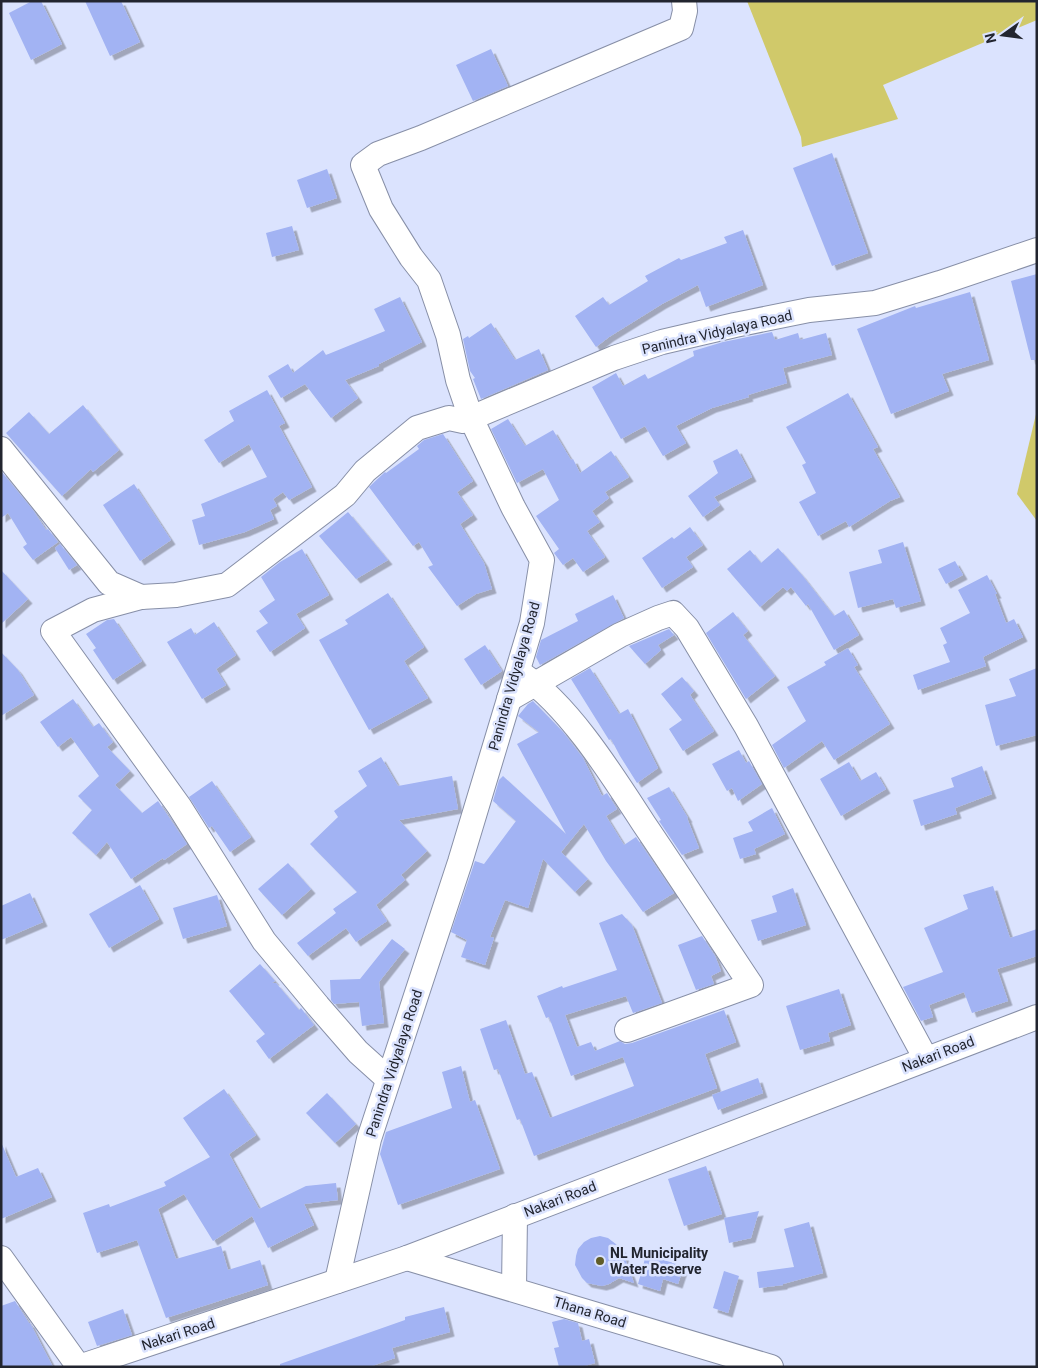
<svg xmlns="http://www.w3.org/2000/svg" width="1038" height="1368" viewBox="0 0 1038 1368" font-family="Roboto,sans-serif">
  <defs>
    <filter id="shadow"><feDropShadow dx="4.5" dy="4.5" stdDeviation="0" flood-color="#0004"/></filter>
  </defs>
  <rect width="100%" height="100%" fill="#dbe3fe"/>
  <g fill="#d0c96a">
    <path d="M 747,1 L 1036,1 L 1037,20 L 883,85 L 898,119 L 802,147 L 801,137 Z"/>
    <path d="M 1037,410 L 1037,521 L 1017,494 Z"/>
  </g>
  <g fill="#a2b3f3" filter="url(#shadow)">
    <path d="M 32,1 L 41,1 L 62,44 L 31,60 L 9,13 Z"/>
    <path d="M 85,1 L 121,1 L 140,42 L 110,56 Z"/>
    <path d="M 491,49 L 508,86 L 473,101 L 456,65 Z"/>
    <path d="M 832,153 L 868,253 L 832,266 L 793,168 Z"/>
    <path d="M 327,169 L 337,198 L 307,208 L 297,180 Z"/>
    <path d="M 292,226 L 299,250 L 272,257 L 266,233 Z"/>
    <path d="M 743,230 L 763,285 L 706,307 L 698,285 L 662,304 L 609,337 L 596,347 L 575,316 L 603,297 L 609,305 L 648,281 L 645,276 L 679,258 L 681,260 L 727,243 L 724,237 Z"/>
    <path d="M 1037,274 L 1037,360 L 1031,360 L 1011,281 Z"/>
    <path d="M 970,292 L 989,360 L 942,374 L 949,391 L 891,414 L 857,329 L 915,306 L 916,308 Z"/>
    <path d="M 400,297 L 422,342 L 379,364 L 379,366 L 345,380 L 358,398 L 331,418 L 305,384 L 281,398 L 268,376 L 288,364 L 293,373 L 323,350 L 326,355 L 385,331 L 374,309 Z"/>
    <path d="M 491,323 L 515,360 L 539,349 L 548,370 L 481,399 L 473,379 L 475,378 L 470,371 L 463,339 L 468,336 L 469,338 Z"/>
    <path d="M 772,332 L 775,340 L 798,333 L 800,340 L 826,333 L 832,355 L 783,368 L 787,383 L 748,395 L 749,397 L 712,408 L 676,426 L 686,443 L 663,456 L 645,426 L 621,439 L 592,387 L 616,373 L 623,386 L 645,374 L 648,379 L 694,356 L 693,351 L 723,342 Z"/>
    <path d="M 267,390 L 285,423 L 279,426 L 312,487 L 289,500 L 283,492 L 273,499 L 277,506 L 270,510 L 274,519 L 245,532 L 199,545 L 192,520 L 205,516 L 201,504 L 267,477 L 249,444 L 219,463 L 204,440 L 234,421 L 229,411 Z"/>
    <path d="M 848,393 L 878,447 L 873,449 L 900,497 L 890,501 L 849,527 L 846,521 L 818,536 L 799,502 L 816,493 L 802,465 L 806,463 L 786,427 Z"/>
    <path d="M 83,405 L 119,450 L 93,472 L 91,469 L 62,496 L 6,433 L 29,412 L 49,434 Z"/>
    <path d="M 508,419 L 525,446 L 553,430 L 571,460 L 573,459 L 580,473 L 611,451 L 629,477 L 605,492 L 609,498 L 592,511 L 600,522 L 587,531 L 605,557 L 583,572 L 573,558 L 563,565 L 554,553 L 559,549 L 536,516 L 559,500 L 543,469 L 517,483 L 491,429 Z"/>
    <path d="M 443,434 L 473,481 L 457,492 L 473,515 L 460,524 L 484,563 L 492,589 L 476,594 L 457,606 L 428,567 L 433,565 L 419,542 L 413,546 L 369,487 L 385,472 L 386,473 L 419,449 L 417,446 L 424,440 Z"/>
    <path d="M 737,449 L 752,477 L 714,497 L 720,505 L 703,517 L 688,496 L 718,473 L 713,461 Z"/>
    <path d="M 1,471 L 33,510 L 46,530 L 48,529 L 58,542 L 33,560 L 23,547 L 27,544 L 8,513 L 1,518 Z"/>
    <path d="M 134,484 L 171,540 L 140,561 L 103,505 Z"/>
    <path d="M 348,512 L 388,560 L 356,579 L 319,536 Z"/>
    <path d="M 690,527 L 703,545 L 686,557 L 693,567 L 662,588 L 642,558 L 672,537 L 674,539 Z"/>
    <path d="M 903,542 L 921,601 L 896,608 L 893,599 L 858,608 L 849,572 L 882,563 L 878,550 Z"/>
    <path d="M 60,544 L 77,565 L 69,570 L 55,548 Z"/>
    <path d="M 778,548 L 802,575 L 834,616 L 844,610 L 859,635 L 834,650 L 808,604 L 806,606 L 791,587 L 787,591 L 783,587 L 760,607 L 727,569 L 750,550 L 761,563 Z"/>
    <path d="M 302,549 L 329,595 L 296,614 L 305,628 L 270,652 L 256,631 L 268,623 L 259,611 L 275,600 L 261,577 L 280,562 Z"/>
    <path d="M 955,561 L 963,575 L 946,584 L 938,569 Z"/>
    <path d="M 1,570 L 28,599 L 1,624 Z"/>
    <path d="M 987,575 L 997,594 L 995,594 L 1006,623 L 1014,619 L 1023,637 L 983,657 L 986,666 L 918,690 L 913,675 L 950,662 L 943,645 L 947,643 L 940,628 L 970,613 L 958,590 Z"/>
    <path d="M 388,593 L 424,647 L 404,661 L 428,698 L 369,730 L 319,640 L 348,624 L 345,620 Z"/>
    <path d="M 613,595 L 624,618 L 540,665 L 536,657 L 541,640 L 578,621 L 575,614 Z"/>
    <path d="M 733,612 L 748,631 L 743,635 L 775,676 L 746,699 L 706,633 Z"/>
    <path d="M 114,619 L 142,661 L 113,680 L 93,650 L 96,648 L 86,634 L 107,620 Z"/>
    <path d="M 214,622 L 236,655 L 216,669 L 226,685 L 202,699 L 167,642 L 191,628 L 195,635 Z"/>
    <path d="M 669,629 L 674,635 L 658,645 L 661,650 L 645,664 L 629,646 Z"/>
    <path d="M 485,645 L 502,671 L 481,685 L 464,659 Z"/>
    <path d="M 848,648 L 858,665 L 854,667 L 890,724 L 834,760 L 822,741 L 784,768 L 772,745 L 806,721 L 787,687 L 826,665 L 824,662 Z"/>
    <path d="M 1,652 L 18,670 L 34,695 L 1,716 Z"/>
    <path d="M 590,668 L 619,714 L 628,709 L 658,768 L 637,783 L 620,756 L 611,739 L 609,740 L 571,679 Z"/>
    <path d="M 1037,668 L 1037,735 L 996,746 L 985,705 L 1016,696 L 1009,679 Z"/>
    <path d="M 682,677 L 694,691 L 690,695 L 714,731 L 683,751 L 669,729 L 682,720 L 661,694 Z"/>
    <path d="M 73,699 L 93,727 L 99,723 L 113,742 L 107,747 L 130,771 L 115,785 L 142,813 L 158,801 L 187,844 L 164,860 L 163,858 L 131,879 L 107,842 L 96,855 L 72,833 L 92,810 L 78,796 L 99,776 L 71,737 L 58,747 L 40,722 Z"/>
    <path d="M 533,701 L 563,732 L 583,758 L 602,796 L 607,793 L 617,809 L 606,816 L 624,845 L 636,837 L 674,893 L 643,912 L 606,861 L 584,824 L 561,852 L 588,879 L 575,892 L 543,859 L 528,908 L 505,900 L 490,937 L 494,938 L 485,965 L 461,957 L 467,940 L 451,932 L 475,861 L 484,864 L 516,821 L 493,801 L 499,780 L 503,776 L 566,834 L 517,744 L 539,732 L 518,716 L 528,704 Z"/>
    <path d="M 739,750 L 746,763 L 749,761 L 762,784 L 738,801 L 732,788 L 727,791 L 712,764 Z"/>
    <path d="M 381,757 L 398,786 L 452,776 L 458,809 L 399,820 L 427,851 L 401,875 L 405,880 L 376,905 L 387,921 L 356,942 L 346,928 L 308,956 L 297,943 L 336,913 L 333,909 L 357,892 L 310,844 L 338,817 L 334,811 L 367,786 L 358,771 Z"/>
    <path d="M 849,762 L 860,781 L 876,772 L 886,789 L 841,816 L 820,779 Z"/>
    <path d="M 982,766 L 992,794 L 955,808 L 957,814 L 921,826 L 913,800 L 954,787 L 951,778 Z"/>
    <path d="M 212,781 L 251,837 L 230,852 L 212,826 L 209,828 L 189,797 Z"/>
    <path d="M 669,787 L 688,818 L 687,818 L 699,848 L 682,855 L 659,821 L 661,820 L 647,798 Z"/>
    <path d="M 772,808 L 785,834 L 754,849 L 756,854 L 740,859 L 733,838 L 753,831 L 748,822 Z"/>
    <path d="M 288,863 L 311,889 L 282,915 L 258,889 Z"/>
    <path d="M 140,885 L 159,919 L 109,948 L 89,914 Z"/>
    <path d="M 993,886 L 1010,938 L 1037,929 L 1037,956 L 997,969 L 1008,1001 L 972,1013 L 964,992 L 929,1005 L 933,1017 L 921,1021 L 903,987 L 943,972 L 924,928 L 968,909 L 963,895 Z"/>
    <path d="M 793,888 L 806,925 L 758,941 L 751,920 L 777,912 L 772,896 Z"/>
    <path d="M 30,893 L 43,922 L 1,940 L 1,906 Z"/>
    <path d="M 217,895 L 227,926 L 183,939 L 173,908 Z"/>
    <path d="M 622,914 L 632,925 L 662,1003 L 633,1013 L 626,996 L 565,1015 L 577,1047 L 591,1042 L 595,1051 L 620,1041 L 625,1044 L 632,1043 L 724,1010 L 736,1042 L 705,1054 L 717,1088 L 534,1156 L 520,1119 L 517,1120 L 498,1069 L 494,1070 L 480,1029 L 506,1020 L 525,1074 L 532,1072 L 550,1118 L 634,1086 L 623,1057 L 571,1076 L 549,1017 L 546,1018 L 537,996 L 562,986 L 563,988 L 617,970 L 599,923 Z"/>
    <path d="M 702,936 L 715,956 L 721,971 L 711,976 L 714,984 L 696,990 L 678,945 Z"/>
    <path d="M 392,939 L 405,949 L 379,982 L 384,1023 L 362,1026 L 359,1002 L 334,1004 L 331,1000 L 330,980 L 360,979 Z"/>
    <path d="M 260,964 L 275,981 L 272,983 L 276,983 L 299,1010 L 301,1008 L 314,1025 L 269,1059 L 256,1041 L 265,1034 L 229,991 Z"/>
    <path d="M 839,989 L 851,1025 L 828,1033 L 830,1041 L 800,1050 L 786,1006 Z"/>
    <path d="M 461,1066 L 470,1102 L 475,1100 L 500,1169 L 398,1205 L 380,1154 L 386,1132 L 452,1108 L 442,1072 Z"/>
    <path d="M 758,1078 L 763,1093 L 718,1110 L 712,1095 Z"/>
    <path d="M 224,1089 L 256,1135 L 229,1154 L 259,1209 L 306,1186 L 336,1183 L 338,1200 L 304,1204 L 314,1225 L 268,1248 L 252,1216 L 213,1241 L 184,1194 L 158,1209 L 176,1259 L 221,1246 L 228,1270 L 260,1260 L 268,1285 L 166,1318 L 137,1240 L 97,1253 L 83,1213 L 109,1204 L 110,1207 L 166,1186 L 164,1182 L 210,1157 L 183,1118 Z"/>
    <path d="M 327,1093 L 356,1124 L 335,1143 L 306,1113 Z"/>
    <path d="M 1,1142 L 16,1177 L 38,1168 L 52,1197 L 1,1219 Z"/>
    <path d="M 706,1166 L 722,1214 L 684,1226 L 668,1179 Z"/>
    <path d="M 759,1211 L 751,1238 L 729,1243 L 724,1218 Z"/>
    <path d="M 809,1222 L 823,1273 L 783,1284 L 783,1285 L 759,1288 L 757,1272 L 794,1267 L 784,1229 Z"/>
    <path d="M 600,1236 L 608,1238 L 621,1248 L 634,1283 L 619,1278 L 609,1284 L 602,1286 L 587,1283 L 582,1278 L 575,1265 L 576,1256 L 578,1249 L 584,1242 L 591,1238 Z"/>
    <path d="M 646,1255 L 684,1266 L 678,1284 L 663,1279 L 660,1291 L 638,1284 Z"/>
    <path d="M 724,1271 L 739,1276 L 728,1313 L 713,1308 Z"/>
    <path d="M 15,1301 L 29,1323 L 30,1323 L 53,1367 L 1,1367 L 1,1306 Z"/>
    <path d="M 444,1307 L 450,1332 L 392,1348 L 395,1358 L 369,1367 L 280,1367 L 280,1364 L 405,1320 L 405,1317 Z"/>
    <path d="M 123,1309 L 132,1335 L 97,1346 L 88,1322 Z"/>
    <path d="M 564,1319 L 578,1323 L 582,1341 L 589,1339 L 595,1363 L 581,1367 L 559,1367 L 554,1348 L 559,1347 L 552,1322 Z"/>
  </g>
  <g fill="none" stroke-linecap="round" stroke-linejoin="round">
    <g stroke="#878fa7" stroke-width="26">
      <g id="minor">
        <path d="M 1,449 L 109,583 L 141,597"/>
        <path d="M 523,675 C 570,707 612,775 644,824 C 680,877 715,931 751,985 L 627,1030"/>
        <path d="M 509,699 L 620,635 L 658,618 L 673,613 L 687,628 L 746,726 L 926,1059"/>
        <path d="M 388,1079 L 358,1052 L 318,1006 L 264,941 L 179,806 L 53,631 L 93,610 L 141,597 L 176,595 L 227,585 L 345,495 L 365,471 L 417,428 L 449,418 L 463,421 L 471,418 L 458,380 L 448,335 L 429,280 L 411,257 L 381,209 L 363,165 L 378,154 L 421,138 L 681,28 L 685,11 L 684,1"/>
        <path d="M 1,1258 L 79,1367"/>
        <path d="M 407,1258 L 771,1367"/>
        <path d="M 337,1281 L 369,1139 L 460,862 L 532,623 L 542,560 L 513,507 L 471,418 L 614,358 L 662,342 L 735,325 L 809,310 L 875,303 L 940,283 L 1037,250"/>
        <path d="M 514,1289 L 515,1216"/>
        <path d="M 79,1367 L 407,1258 L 1037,1017"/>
      </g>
    </g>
    <use href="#minor" stroke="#fff" stroke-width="24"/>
  </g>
  <circle fill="#605c28" stroke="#dbe3fe" stroke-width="2" cx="600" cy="1261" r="5"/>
  <g text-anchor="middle" stroke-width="5" stroke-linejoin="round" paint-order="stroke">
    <g font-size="14" fill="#22252f" stroke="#dbe3fe">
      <text transform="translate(717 332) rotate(-13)" y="5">Panindra Vidyalaya Road</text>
      <text transform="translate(514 676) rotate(-74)" y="5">Panindra Vidyalaya Road</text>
      <text transform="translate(938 1054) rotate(-21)" y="5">Nakari Road</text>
      <text transform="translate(394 1063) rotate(-72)" y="5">Panindra Vidyalaya Road</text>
      <text transform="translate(560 1199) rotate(-21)" y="5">Nakari Road</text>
      <text transform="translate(590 1312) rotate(17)" y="5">Thana Road</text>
      <text transform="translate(178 1334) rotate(-18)" y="5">Nakari Road</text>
    </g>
    <g font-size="14" font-weight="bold" fill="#22252f" stroke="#dbe3fe" text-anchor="start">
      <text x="610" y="1258">NL Municipality<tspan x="610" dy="16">Water Reserve</tspan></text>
    </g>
  </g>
  <rect width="1038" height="1368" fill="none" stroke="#22252f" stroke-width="5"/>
  <g transform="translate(1003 35) rotate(256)" stroke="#dbe3fe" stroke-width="4" paint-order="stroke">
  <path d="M0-4L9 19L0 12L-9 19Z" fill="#22252f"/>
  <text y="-8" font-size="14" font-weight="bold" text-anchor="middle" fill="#22252f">N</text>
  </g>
</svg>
